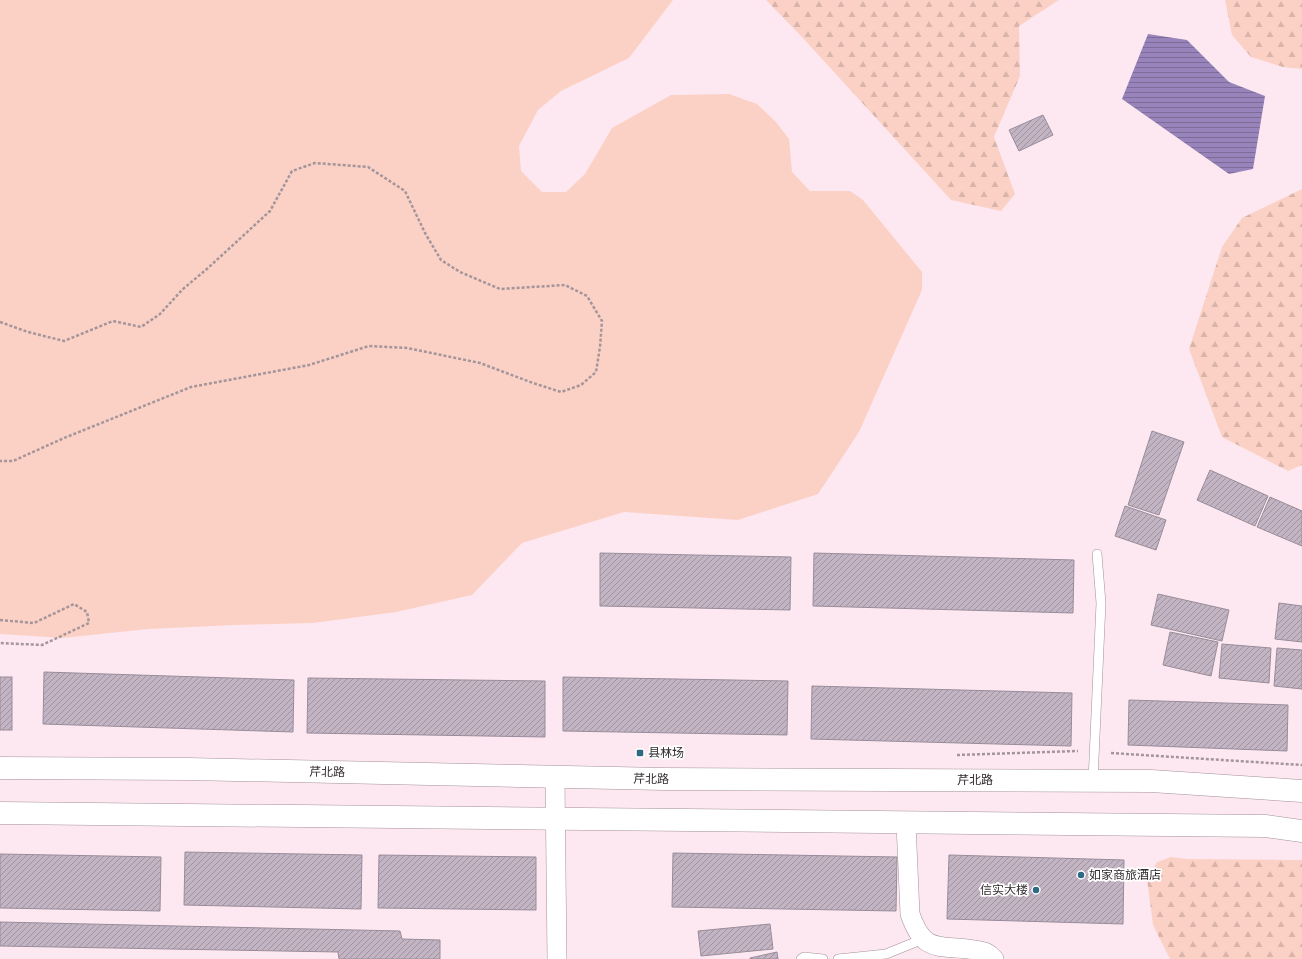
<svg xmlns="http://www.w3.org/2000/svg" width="1302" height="959" viewBox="0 0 1302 959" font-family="'Asap Condensed','Noto Sans SC',sans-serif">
  <defs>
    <pattern id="forest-firs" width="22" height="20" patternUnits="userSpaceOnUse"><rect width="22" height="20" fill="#fcd1c5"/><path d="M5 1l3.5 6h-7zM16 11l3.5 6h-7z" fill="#d8b4aa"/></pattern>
    <pattern id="water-rules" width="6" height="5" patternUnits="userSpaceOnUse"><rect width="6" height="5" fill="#9884ba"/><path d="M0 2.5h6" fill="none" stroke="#7d6c98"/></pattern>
    <pattern id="building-hatch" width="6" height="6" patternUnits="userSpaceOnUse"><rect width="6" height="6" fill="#c2b4c2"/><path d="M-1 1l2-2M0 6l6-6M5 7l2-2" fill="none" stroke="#9e939e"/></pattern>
  </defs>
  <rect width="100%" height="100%" fill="#fde8f1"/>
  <path fill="#fcd1c5" d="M 0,0 L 673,0 L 629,58 L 561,91 L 538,110 L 519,146 L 521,171 L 542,192 L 566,192 L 585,174 L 612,128 L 671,95 L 729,94 L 757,104 L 776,122 L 789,139 L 792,172 L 810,191 L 850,191 L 863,200 L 922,272 L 922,290 L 859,432 L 818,494 L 738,520 L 624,512 L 522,543 L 472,595 L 396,612 L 313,623 L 235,625 L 148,629 L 63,638 L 0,634 Z"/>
  <g fill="url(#forest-firs)">
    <path d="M 766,0 L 1059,0 L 1019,26 L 1020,76 L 994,137 L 1015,194 L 1001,211 L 951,200 L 801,36 Z"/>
    <path d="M 1225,0 L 1302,0 L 1302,69 L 1283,67 L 1251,57 L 1232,35 Z"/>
    <path d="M 1302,189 L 1302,465 L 1288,471 L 1222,437 L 1189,349 L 1222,247 L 1242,218 Z"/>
    <path d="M 1171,857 L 1187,859 L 1302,860 L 1302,959 L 1170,959 L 1153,925 L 1147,879 L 1157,862 Z"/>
  </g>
  <path fill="url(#water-rules)" d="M 1148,34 L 1187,40 L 1229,82 L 1265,96 L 1253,169 L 1229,174 L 1122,99 Z"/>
  <g fill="url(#building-hatch)" stroke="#998c9a">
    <path d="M 1043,115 L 1053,135 L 1019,151 L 1009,130 Z"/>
    <path d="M 1152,431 L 1184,442 L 1159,515 L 1128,505 Z"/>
    <path d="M 1210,470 L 1268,496 L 1255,526 L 1197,500 Z"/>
    <path d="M 1270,497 L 1302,511 L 1302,546 L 1257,527 Z"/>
    <path d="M 1125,506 L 1166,520 L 1156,550 L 1115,536 Z"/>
    <path d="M 600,553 L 791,557 L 790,610 L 600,606 Z"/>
    <path d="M 814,553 L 1074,560 L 1073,613 L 813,606 Z"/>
    <path d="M 1158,594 L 1229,610 L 1222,641 L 1151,625 Z"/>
    <path d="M 1279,603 L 1302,606 L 1302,642 L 1275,639 Z"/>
    <path d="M 1170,632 L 1218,642 L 1211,676 L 1163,665 Z"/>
    <path d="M 1222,644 L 1271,648 L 1269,683 L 1219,678 Z"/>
    <path d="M 1277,648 L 1302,650 L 1302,689 L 1274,686 Z"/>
    <path d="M 44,672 L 294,680 L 293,732 L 43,724 Z"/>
    <rect x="0" y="677" width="12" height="53"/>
    <path d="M 563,677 L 788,681 L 787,735 L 563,731 Z"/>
    <path d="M 308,678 L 545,681 L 545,737 L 307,733 Z"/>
    <path d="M 812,686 L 1072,693 L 1071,746 L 811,739 Z"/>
    <path d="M 1129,700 L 1288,705 L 1287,751 L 1128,745 Z"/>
    <path d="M 185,852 L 362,855 L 361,909 L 184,905 Z"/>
    <path d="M 673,853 L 897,857 L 896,911 L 672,907 Z"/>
    <path d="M 0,854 L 161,857 L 160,911 L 0,908 Z"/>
    <path d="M 379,855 L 536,857 L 536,910 L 378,908 Z"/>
    <path d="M 949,855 L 1124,860 L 1123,924 L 947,919 Z"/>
    <path d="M 0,922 L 400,931 L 402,939 L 440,940 L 440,959 L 339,959 L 338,952 L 0,946 Z"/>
    <path d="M 770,924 L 773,949 L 701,956 L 698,931 Z"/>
    <path d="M 777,952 L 778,959 L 750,959 L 750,958 Z"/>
  </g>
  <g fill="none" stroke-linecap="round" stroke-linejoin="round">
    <g stroke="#a4919a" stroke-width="10">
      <g id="lane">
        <path d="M 1093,781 L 1101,603 L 1097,554"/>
        <path d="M 801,959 L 804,957 L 823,959"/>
        <path d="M 838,959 L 886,954 L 923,939"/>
      </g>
    </g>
    <g stroke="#a4919a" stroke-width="20">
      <g id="street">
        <path d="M 555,777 L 557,959"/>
        <path d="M 906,823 L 910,914 C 924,955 939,944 975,950 C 984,952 987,951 994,959"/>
      </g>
    </g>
    <g stroke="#a4919a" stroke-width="23">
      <g id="secondary">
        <path d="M 0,768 L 189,769 L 664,779 L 1151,781 L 1302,791"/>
        <path d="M 0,813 L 1265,826 L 1302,831"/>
      </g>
    </g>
    <g stroke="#a4959b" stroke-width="2.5" stroke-dasharray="3 2" stroke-linecap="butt">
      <path d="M 0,322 L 28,332 L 64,341 L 113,321 L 141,327 L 160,314 L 183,289 L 208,268 L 270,211 L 292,171 L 315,163 L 368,167 L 405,191 L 425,233 L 441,260 L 460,272 L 500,289 L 565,285 L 587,296 L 602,321 L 600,347 L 596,372 L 581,385 L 561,392 L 533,383 L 480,363 L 407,348 L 369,346 L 309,365 L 191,387 L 64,438 L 13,461 L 0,461"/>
      <path d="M 0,620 L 34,623 L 74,604 L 87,612 L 89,623 L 42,645 L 0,643"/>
      <path d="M 1111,753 L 1302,765"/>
      <path d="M 957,755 L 1078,751"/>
    </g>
    <use href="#lane" stroke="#fff" stroke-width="9"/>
    <use href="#street" stroke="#fff" stroke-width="19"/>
    <use href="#secondary" stroke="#fff" stroke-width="22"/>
  </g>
  <g fill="#2f6982" stroke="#fff" stroke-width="1.5">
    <rect x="636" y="749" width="8" height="8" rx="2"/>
    <circle cx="1081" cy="875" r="4"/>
    <circle cx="1036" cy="890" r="4"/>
  </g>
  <g text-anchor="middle" stroke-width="3.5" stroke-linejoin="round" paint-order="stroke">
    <g font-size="12" fill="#312a2d" stroke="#fff" text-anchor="start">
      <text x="648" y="757">县林场</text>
      <text x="1089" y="879">如家商旅酒店</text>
      <text x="1028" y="894" text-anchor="end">信实大楼</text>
    </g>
    <g font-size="12" fill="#312a2d" stroke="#fff">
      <text transform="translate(327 772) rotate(1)" y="4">芹北路</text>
      <text transform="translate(651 779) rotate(1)" y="4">芹北路</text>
      <text x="975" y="784">芹北路</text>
    </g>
  </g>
</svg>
